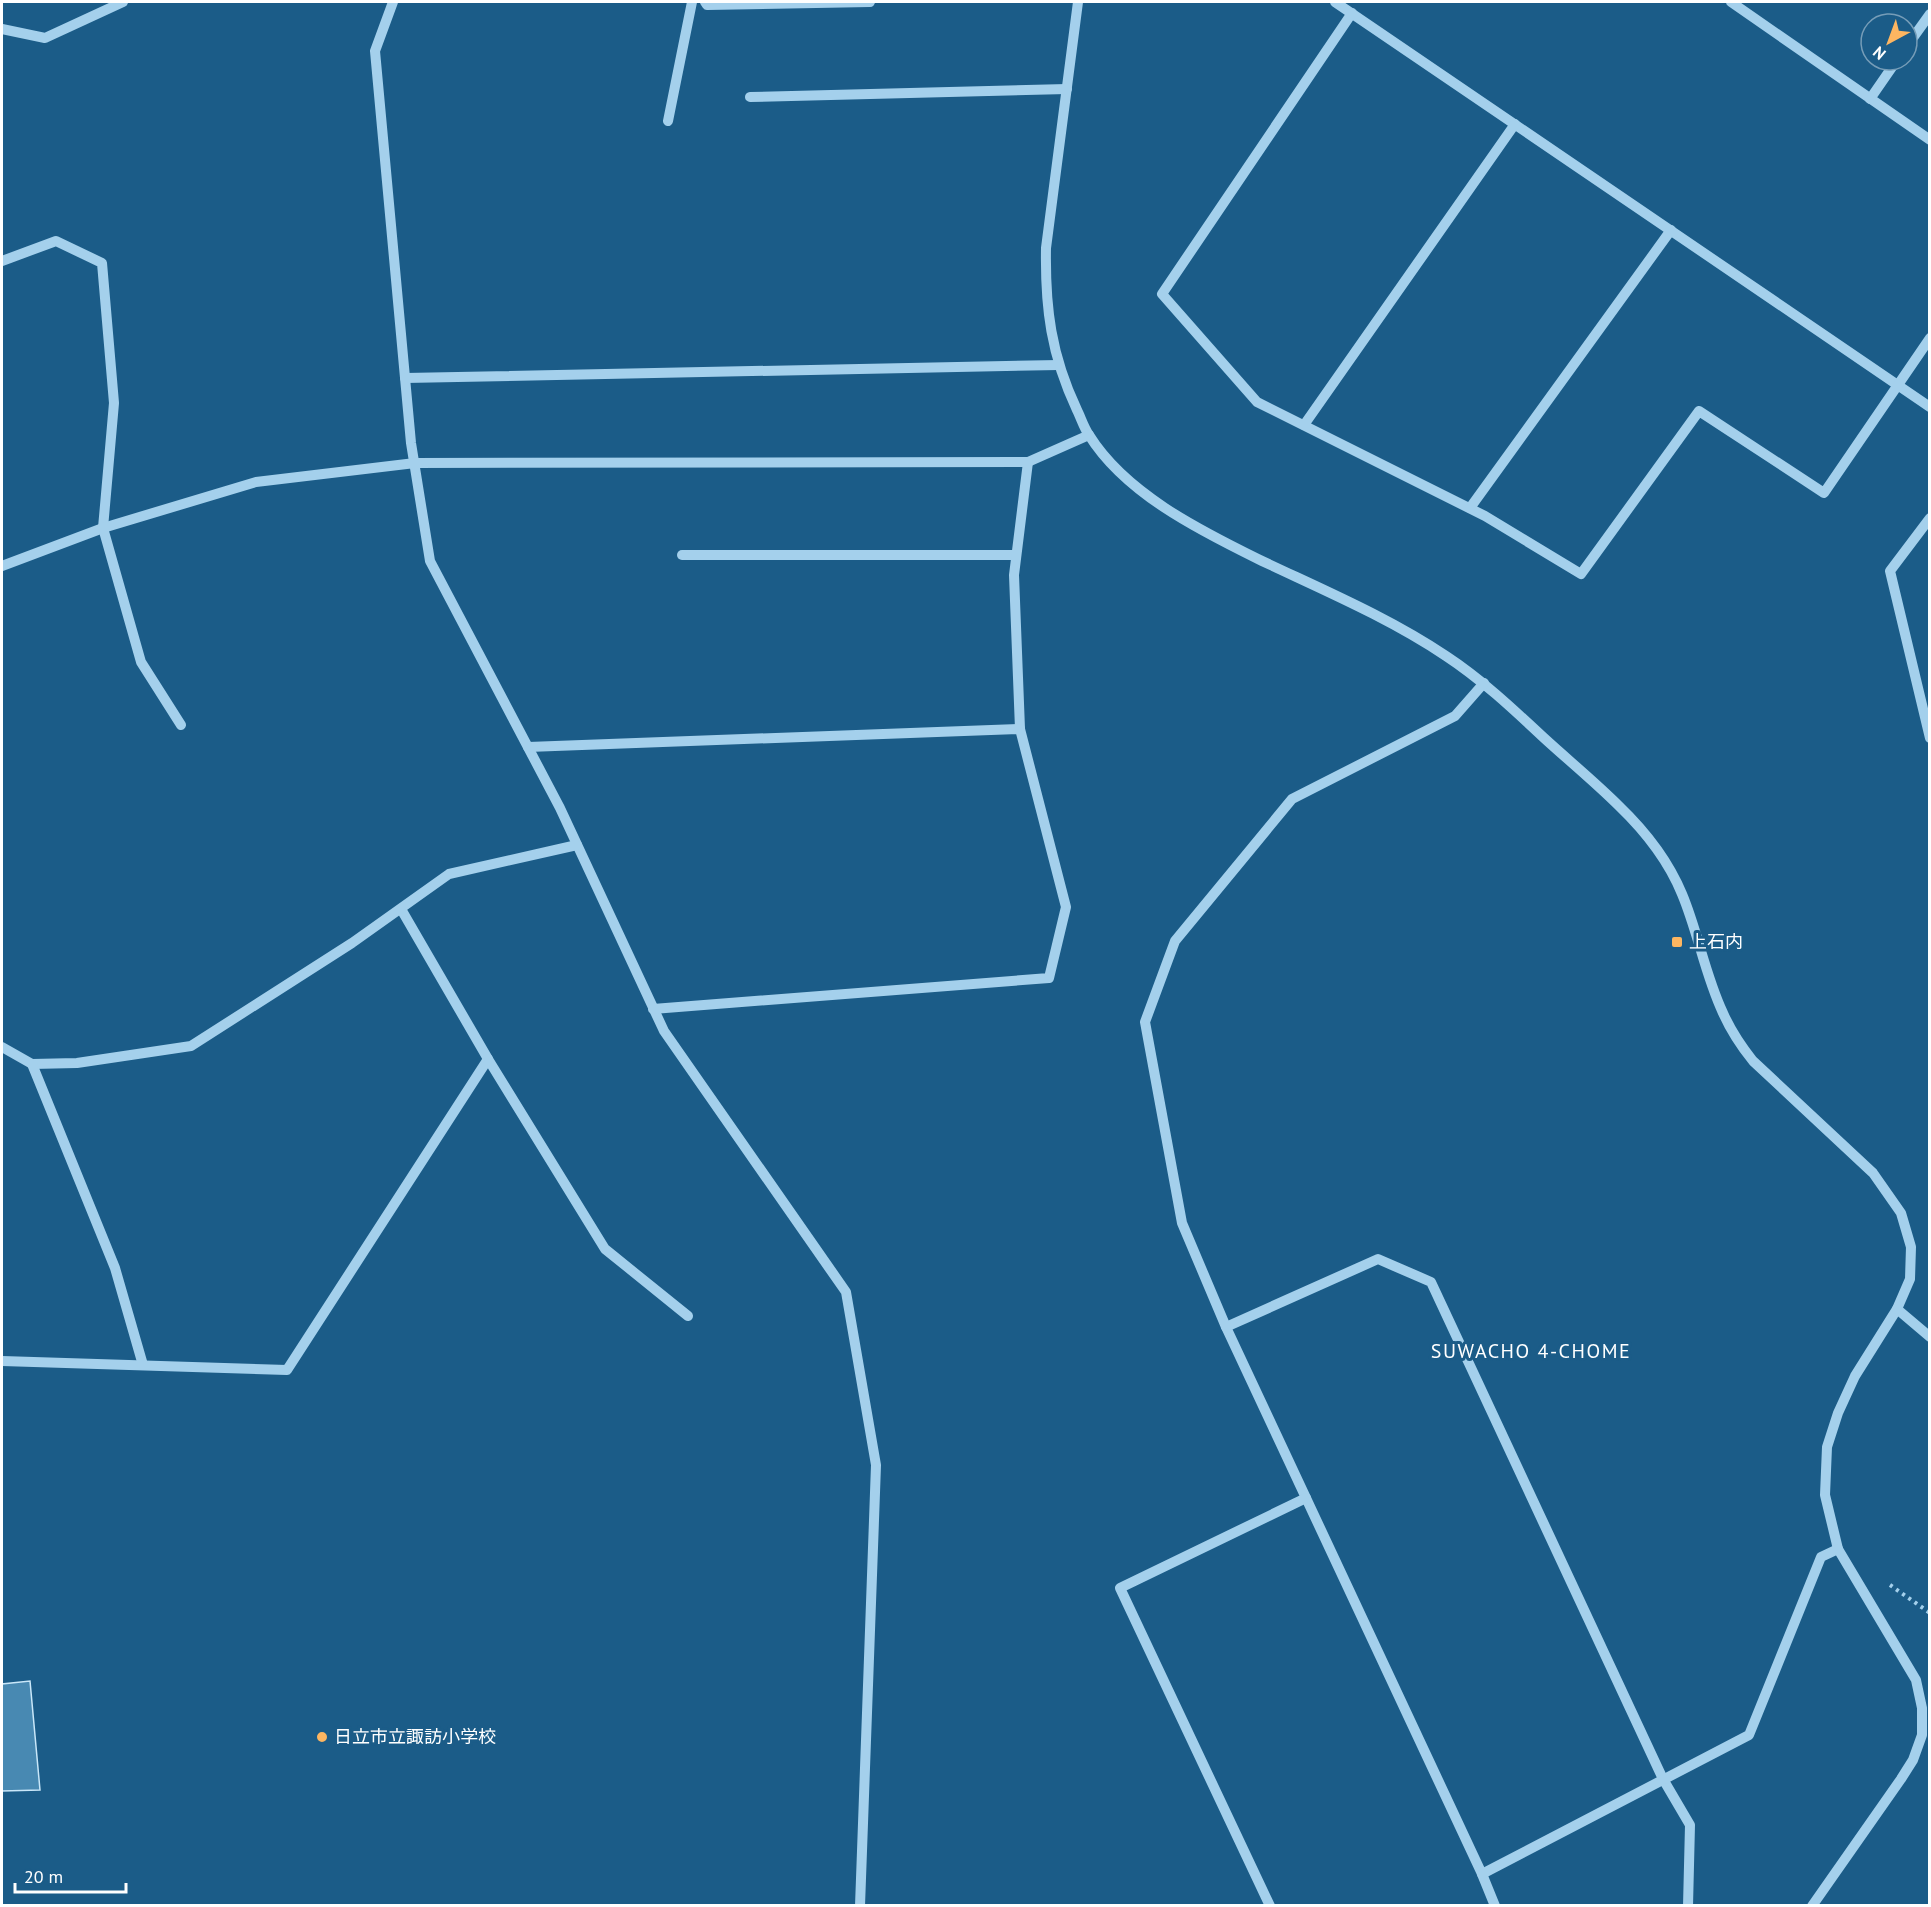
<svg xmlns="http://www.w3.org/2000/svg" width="1931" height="1907" viewBox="0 0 1931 1907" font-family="'PT Sans','Noto Sans JP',sans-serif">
  <rect width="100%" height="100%" fill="#1b5c88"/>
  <path fill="#4889b2" stroke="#c9e7f9" stroke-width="1.5" d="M 30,1681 L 40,1790 L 2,1791 L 2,1684 Z"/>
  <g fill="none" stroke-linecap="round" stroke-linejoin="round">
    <path stroke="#a4d0ec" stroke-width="4" stroke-dasharray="3 4.5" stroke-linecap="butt" d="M 1890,1585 L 1930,1613"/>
    <g stroke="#a4d0ec" stroke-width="10">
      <path d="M 393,2 L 375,51 L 411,443 L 430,561 L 560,808 L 664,1031 L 846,1292 L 876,1465 L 860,1906"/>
      <path d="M 705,2 L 707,5 L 870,2"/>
      <path d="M 1078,2 L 1046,248 C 1045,308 1051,355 1077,410 C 1081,418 1084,428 1089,435 C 1125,493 1199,530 1258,559 C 1321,589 1388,617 1446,656 C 1481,679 1512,708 1543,737 C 1568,760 1595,782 1619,806 C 1645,831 1668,860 1682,894 C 1698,932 1705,975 1723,1013 C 1731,1031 1741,1046 1753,1061 L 1873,1173 L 1901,1213 L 1911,1247 L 1910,1279 L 1897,1309 L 1855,1376 L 1838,1413 L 1827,1447 L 1825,1495 L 1838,1549 L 1916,1680 L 1922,1708 L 1922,1735 L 1913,1760 L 1901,1779 L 1812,1906"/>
      <path d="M 1335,2 L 1930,407"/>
      <path d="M 1731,2 L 1930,140"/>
      <path d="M 1352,13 L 1162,294 L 1257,402 L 1485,516 L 1581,574 L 1699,411 L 1824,493 L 1930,338"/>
      <path d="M 2,29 L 45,38 L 123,2"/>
      <path d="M 1907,46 L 1930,14"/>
      <path d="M 750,97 L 1067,89"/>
      <path d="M 1870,99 L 1897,60"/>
      <path d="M 668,121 L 692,2"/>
      <path d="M 2,261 L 56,241 L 102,263 L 114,403 L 103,528 L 141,662 L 181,725"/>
      <path d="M 405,378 L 1059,365"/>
      <path d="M 1304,425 L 1515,124"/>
      <path d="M 1470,508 L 1671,230"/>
      <path d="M 1930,518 L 1890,571 L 1930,738"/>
      <path d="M 682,555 L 1016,555"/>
      <path d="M 2,566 L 103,528 L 256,482 L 415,463 L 1028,462 L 1089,435"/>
      <path d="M 1484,683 L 1455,716 L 1292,799 L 1175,941 L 1145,1022 L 1182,1223 L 1226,1327 L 1482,1874 L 1495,1906"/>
      <path d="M 1020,729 L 1014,575 L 1028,462"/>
      <path d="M 528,747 L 1020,729 L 1066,907 L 1049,978 L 653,1009"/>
      <path d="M 401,909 L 488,1059 L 605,1249 L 688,1316"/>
      <path d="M 2,1047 L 32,1064 L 77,1063 L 191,1046 L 352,943 L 449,874 L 577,845"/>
      <path d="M 32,1064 L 115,1268 L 143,1365"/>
      <path d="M 1897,1309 L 1930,1337"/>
      <path d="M 1226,1327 L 1378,1259 L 1431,1282 L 1663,1779 L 1690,1825 L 1688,1906"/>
      <path d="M 2,1361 L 287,1370 L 488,1059"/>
      <path d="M 1482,1874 L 1749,1735 L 1821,1557 L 1838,1549"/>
      <path d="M 1270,1906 L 1120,1588 L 1306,1498"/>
    </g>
  </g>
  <g fill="#fdb661" stroke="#1b5c88" stroke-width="2">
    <rect x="1671" y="936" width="12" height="12" rx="3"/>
    <circle cx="322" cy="1737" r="6"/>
  </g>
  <g text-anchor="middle" stroke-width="6" stroke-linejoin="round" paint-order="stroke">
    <g font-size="18" fill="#fff" stroke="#1b5c88" text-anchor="start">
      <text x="1689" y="948">上石内</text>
      <text x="334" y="1743">日立市立諏訪小学校</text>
    </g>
    <g font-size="20" letter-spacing="1.5" fill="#fff" stroke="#1b5c88">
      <text x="1531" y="1358">SUWACHO 4-CHOME</text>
    </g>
  </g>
  <rect width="1931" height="1907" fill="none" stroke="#ffffff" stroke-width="6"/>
  <g transform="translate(1889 42) rotate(221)"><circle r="28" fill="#1b5c88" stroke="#769db8" stroke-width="1.5"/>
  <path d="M0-4.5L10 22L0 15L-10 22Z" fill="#fdb661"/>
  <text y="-9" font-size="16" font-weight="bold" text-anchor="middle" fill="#ffffff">N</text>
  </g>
  <path d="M15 1883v9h111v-9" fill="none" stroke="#ffffff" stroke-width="3"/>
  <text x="24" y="1883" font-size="18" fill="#ffffff" stroke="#1b5c88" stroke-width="4.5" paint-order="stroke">20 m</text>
</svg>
